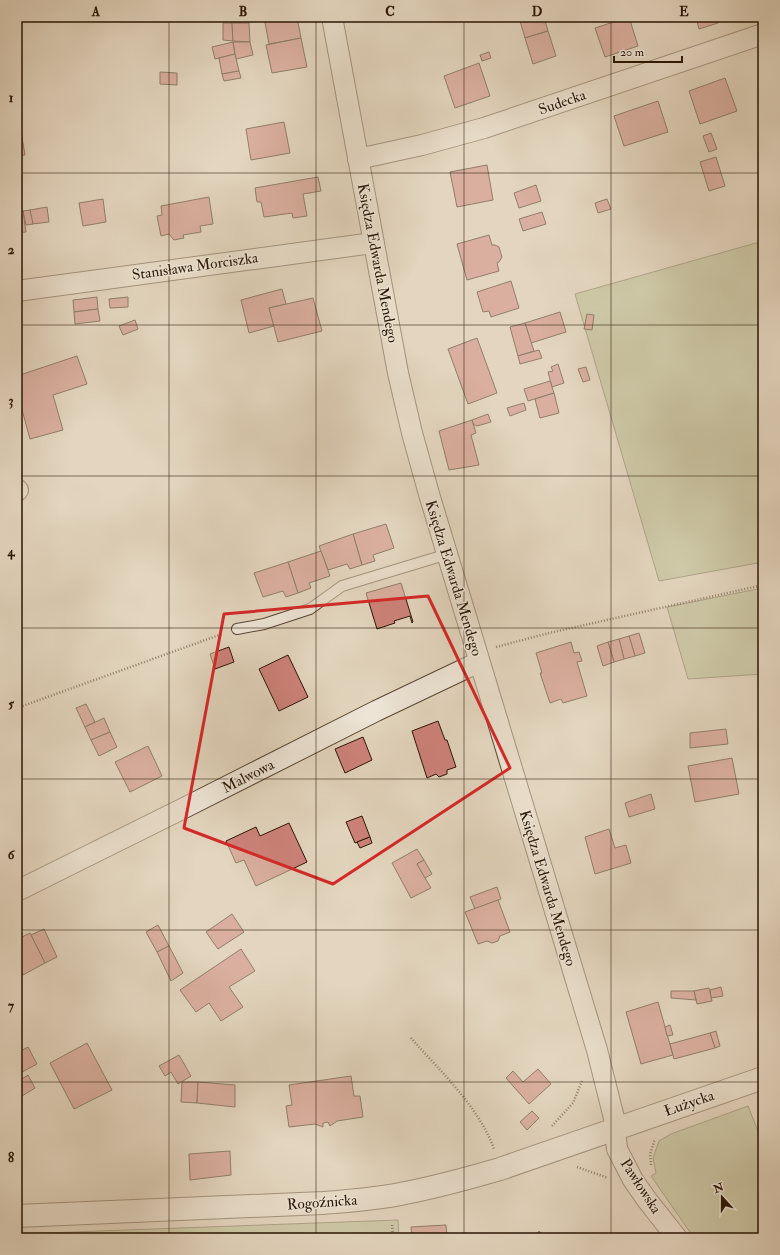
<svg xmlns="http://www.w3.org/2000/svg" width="780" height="1255" viewBox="0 0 780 1255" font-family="'IM FELL Double Pica',serif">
  <rect width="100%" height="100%" fill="#e3d5be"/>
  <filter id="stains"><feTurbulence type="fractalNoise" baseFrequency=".005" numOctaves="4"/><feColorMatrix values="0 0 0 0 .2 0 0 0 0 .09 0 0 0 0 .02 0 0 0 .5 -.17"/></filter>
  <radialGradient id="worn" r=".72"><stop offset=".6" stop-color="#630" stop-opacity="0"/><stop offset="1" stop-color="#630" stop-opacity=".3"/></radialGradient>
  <g fill="#b5bd90" stroke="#6f694a">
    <path d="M 763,241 L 763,562 L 659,581 L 575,294 Z"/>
    <path d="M 763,588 L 763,674 L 688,679 L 667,607 Z"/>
    <path d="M 748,1106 L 763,1144 L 763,1238 L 694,1238 L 651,1176 L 656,1173 L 653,1158 L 659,1141 L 671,1134 Z"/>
    <path d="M 398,1220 L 399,1238 L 17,1238 L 17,1234 Z"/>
  </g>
  <g fill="#ce827a" stroke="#291503">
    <path d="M 231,17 L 248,17 L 249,23 L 231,23 Z"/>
    <path d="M 264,17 L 297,17 L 301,38 L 269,44 Z"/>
    <path d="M 531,17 L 544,17 L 548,31 L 525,38 L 520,21 Z"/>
    <path d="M 629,17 L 638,46 L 605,57 L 595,28 Z"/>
    <path d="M 696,17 L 728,17 L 717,21 L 718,23 L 699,29 Z"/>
    <path d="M 223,23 L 232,23 L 233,41 L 223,40 Z"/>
    <path d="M 232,23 L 249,23 L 250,42 L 233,41 Z"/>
    <path d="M 548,31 L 556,56 L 533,64 L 525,38 Z"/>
    <path d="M 301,38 L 307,67 L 272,73 L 266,45 Z"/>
    <path d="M 233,42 L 235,54 L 215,59 L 212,47 Z"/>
    <path d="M 233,42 L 250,42 L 253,55 L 236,59 Z"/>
    <path d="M 489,52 L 491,58 L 482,61 L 480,55 Z"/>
    <path d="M 235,54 L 239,71 L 222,74 L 219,58 Z"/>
    <path d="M 479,63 L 490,96 L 455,108 L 444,76 Z"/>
    <path d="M 239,71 L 241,78 L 224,81 L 222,74 Z"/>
    <path d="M 160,72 L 177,73 L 177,85 L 160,84 Z"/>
    <path d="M 725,78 L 737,111 L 700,124 L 689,91 Z"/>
    <path d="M 658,101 L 668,132 L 624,146 L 614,116 Z"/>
    <path d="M 284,122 L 290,153 L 251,160 L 246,129 Z"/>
    <path d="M 17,125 L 20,125 L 25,155 L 17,156 Z"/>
    <path d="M 711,133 L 717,149 L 709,152 L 703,136 Z"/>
    <path d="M 716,157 L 725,186 L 709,191 L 700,162 Z"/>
    <path d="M 487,165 L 493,200 L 457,207 L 450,172 Z"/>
    <path d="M 318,177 L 321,191 L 303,194 L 307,216 L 293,218 L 292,213 L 264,217 L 261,202 L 257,202 L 255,188 Z"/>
    <path d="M 536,185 L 541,201 L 519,208 L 514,193 Z"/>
    <path d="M 209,197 L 213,224 L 200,226 L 201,232 L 183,235 L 184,238 L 174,240 L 169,234 L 161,236 L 157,216 L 162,215 L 161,206 Z"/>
    <path d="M 103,199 L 106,222 L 83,226 L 79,203 Z"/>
    <path d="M 607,199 L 611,209 L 598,213 L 595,203 Z"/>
    <path d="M 47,207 L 49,222 L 32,224 L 30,210 Z"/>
    <path d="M 30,210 L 33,224 L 26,225 L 23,211 Z"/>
    <path d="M 23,211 L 26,232 L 17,233 L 17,212 Z"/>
    <path d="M 542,212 L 546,224 L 523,231 L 519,219 Z"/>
    <path d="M 489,235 L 492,245 L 495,245 L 499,247 L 502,257 L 499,262 L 497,263 L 499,271 L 467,280 L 457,244 Z"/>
    <path d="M 17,250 L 19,250 L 22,272 L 17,273 Z"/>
    <path d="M 511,281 L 519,308 L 491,317 L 489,311 L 483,312 L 477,292 Z"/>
    <path d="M 282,289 L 286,304 L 269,308 L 274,326 L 249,333 L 241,300 Z"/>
    <path d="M 97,297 L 98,309 L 74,312 L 73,300 Z"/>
    <path d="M 128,297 L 128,307 L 110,308 L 109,299 Z"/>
    <path d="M 313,298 L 322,331 L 278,342 L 269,308 Z"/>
    <path d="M 98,309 L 100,321 L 75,324 L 74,312 Z"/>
    <path d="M 560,312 L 566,332 L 531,343 L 525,323 Z"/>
    <path d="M 587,314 L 594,315 L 592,330 L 584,329 Z"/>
    <path d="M 135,320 L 138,329 L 123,335 L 119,326 Z"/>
    <path d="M 525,323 L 534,351 L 518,356 L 510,327 Z"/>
    <path d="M 477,338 L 497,393 L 468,404 L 448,349 Z"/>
    <path d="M 539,350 L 542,358 L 520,364 L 518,356 Z"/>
    <path d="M 77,356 L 87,384 L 53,395 L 63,430 L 30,439 L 21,406 L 17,407 L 17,376 Z"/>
    <path d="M 558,364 L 564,383 L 552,387 L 548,372 L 553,371 L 551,367 Z"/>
    <path d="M 586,367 L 590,380 L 583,382 L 578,369 Z"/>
    <path d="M 550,381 L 554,393 L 528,401 L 524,389 Z"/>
    <path d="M 554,393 L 559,413 L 540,418 L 535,399 Z"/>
    <path d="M 524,403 L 526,410 L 510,416 L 507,408 Z"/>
    <path d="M 488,414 L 491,422 L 477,426 L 473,424 L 472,420 Z"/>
    <path d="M 472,420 L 476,433 L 471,435 L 479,465 L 449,470 L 439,431 Z"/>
    <path d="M 386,524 L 394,548 L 373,555 L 375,561 L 362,565 L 353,534 Z"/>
    <path d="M 353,534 L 362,565 L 350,569 L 347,564 L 328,570 L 319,546 Z"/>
    <path d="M 321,551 L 330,576 L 309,583 L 311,588 L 298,593 L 288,562 Z"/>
    <path d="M 288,562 L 298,593 L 286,597 L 283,591 L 263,597 L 254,573 Z"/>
    <path d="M 401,583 L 413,622 L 412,623 L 410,616 L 394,621 L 395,623 L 377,629 L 366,593 Z"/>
    <path d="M 639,633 L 645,653 L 635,656 L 629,636 Z"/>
    <path d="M 629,636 L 635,656 L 624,659 L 619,639 Z"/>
    <path d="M 619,639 L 624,659 L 614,662 L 608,642 Z"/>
    <path d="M 571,642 L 574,653 L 579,652 L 582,661 L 577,662 L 587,696 L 563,703 L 561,699 L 550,703 L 540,673 L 542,673 L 536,653 Z"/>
    <path d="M 608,642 L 614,662 L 603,666 L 597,646 Z"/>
    <path d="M 229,647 L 234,662 L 215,669 L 210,654 Z"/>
    <path d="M 288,655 L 308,697 L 279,711 L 259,669 Z"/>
    <path d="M 86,704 L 95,722 L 85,727 L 76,708 Z"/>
    <path d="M 104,718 L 110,732 L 91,740 L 85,727 Z"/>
    <path d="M 438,721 L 445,740 L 447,740 L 456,767 L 447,770 L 447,774 L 439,777 L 436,774 L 427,778 L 412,731 Z"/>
    <path d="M 726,729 L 728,744 L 690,748 L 690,733 Z"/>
    <path d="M 110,732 L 117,747 L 99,756 L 91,740 Z"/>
    <path d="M 363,737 L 372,760 L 345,773 L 335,749 Z"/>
    <path d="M 148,746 L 162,776 L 130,792 L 115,762 Z"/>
    <path d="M 732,758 L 739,794 L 695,802 L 688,766 Z"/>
    <path d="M 651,794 L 655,809 L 629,817 L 625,803 Z"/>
    <path d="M 362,816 L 370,837 L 355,843 L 346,822 Z"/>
    <path d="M 289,823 L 307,862 L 256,886 L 244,860 L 236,863 L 226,841 L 256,827 L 260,836 Z"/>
    <path d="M 609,829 L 615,848 L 626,845 L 631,863 L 595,874 L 585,837 Z"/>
    <path d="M 370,837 L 372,843 L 360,848 L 357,842 Z"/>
    <path d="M 417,849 L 424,860 L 417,864 L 431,888 L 411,898 L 392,863 Z"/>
    <path d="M 424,860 L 432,874 L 425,878 L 417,864 Z"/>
    <path d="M 497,887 L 501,899 L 475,909 L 470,897 Z"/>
    <path d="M 498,900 L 510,932 L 500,936 L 498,941 L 492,943 L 487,941 L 478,944 L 465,912 Z"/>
    <path d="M 232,914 L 244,932 L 218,949 L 206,932 Z"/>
    <path d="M 158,925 L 169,946 L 157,952 L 146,932 Z"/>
    <path d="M 44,929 L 57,957 L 45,963 L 31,935 Z"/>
    <path d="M 30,933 L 45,963 L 23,975 L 21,970 L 17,972 L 17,945 L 20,943 L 18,939 Z"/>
    <path d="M 169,946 L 183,973 L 171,981 L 157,952 Z"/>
    <path d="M 241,949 L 255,971 L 229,987 L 243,1007 L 221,1021 L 209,1003 L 196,1012 L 180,990 Z"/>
    <path d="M 721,987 L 723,996 L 711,998 L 710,990 Z"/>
    <path d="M 709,988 L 712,1001 L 697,1004 L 694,991 Z"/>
    <path d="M 671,991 L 694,991 L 696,1000 L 671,998 Z"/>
    <path d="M 658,1002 L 673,1055 L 641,1064 L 626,1012 Z"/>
    <path d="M 670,1025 L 673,1035 L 667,1036 L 665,1027 Z"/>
    <path d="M 716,1031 L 720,1046 L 715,1048 L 710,1033 Z"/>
    <path d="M 710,1033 L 715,1048 L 674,1059 L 670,1044 Z"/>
    <path d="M 87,1043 L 112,1090 L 74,1109 L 50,1063 Z"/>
    <path d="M 28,1047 L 37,1064 L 22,1072 L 17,1062 L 17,1053 Z"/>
    <path d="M 179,1055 L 191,1076 L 178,1084 L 171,1072 L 165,1076 L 159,1066 Z"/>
    <path d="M 538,1069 L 551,1084 L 529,1104 L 506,1078 L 513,1071 L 523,1082 Z"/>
    <path d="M 28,1075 L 35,1088 L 17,1099 L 17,1082 Z"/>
    <path d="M 351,1076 L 354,1096 L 360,1096 L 363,1117 L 337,1121 L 330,1126 L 328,1122 L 323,1123 L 323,1127 L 315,1124 L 289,1127 L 286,1106 L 292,1105 L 289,1085 Z"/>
    <path d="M 182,1082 L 198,1082 L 197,1103 L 181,1102 Z"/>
    <path d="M 198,1082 L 235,1085 L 235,1107 L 197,1103 Z"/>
    <path d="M 532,1111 L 539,1118 L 527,1130 L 520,1122 Z"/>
    <path d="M 230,1151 L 231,1175 L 190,1180 L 189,1154 Z"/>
    <path d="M 446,1225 L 447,1238 L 412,1238 L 411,1227 Z"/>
    <path d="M 539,1231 L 546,1238 L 532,1238 Z"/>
  </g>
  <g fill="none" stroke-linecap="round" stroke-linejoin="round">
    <g stroke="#584532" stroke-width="12">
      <path id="service" d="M 237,629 L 264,624 L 310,609 L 342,586 L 448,554"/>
    </g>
    <g stroke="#584532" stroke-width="22">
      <g id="minor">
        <path d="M 332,17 L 398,373 L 412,433 L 429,494 L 597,1050 L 614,1118 L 617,1149 L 633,1180 L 647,1200 L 677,1238"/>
        <path d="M 358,159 L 422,145 L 484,128 L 763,34"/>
        <path d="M 17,291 L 373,243"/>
        <path d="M 17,491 L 18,490"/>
        <path d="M 17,891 L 186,807 L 376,711 L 479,662"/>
      </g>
    </g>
    <g stroke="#584532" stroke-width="24">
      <path id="tertiary" d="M 17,1216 L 323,1203 C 350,1201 378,1199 405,1193 C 437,1187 469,1178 500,1169 L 763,1078"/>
    </g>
    <g stroke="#291503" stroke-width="2.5" stroke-dasharray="1 2" stroke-linecap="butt">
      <path d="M 496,647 L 549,633 L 763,585"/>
      <path d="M 17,708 L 222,634"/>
      <path d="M 411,1038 C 440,1071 479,1107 494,1149"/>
      <path d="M 552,1126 L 573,1103 L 582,1081"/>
      <path d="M 651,1165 L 650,1154 L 655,1139"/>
      <path d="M 577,1167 L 608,1178"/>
      <path d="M 392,1225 L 393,1238"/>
    </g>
    <use href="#service" stroke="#ede4d5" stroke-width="10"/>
    <use href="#minor" stroke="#ede4d5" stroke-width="20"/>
    <use href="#tertiary" stroke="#ede4d5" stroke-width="22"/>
  </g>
  <path d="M0 0H780V1255H0ZM 428,596 L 510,768 L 333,884 L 184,828 L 224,614 Z" fill="#e3d5be" fill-opacity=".55" fill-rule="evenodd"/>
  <path fill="none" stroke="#d62828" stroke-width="3" stroke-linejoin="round" d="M 428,596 L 510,768 L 333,884 L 184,828 L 224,614 Z"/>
  <path fill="none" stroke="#291503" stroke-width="1" stroke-opacity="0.55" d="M 169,17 L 169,1238M 316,17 L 316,1238M 464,17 L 464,1238M 611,17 L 611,1238M 17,173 L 763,173M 17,325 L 763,325M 17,476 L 763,476M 17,628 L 763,628M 17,779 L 763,779M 17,930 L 763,930M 17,1082 L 763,1082"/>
  <g text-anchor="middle" stroke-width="3" stroke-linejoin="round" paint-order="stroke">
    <g font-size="15" fill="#291503" stroke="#ede4d5">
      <text transform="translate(562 102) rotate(-19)" y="5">Sudecka</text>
      <text transform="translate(378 263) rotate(79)" y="5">Księdza Edwarda Mendego</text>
      <text transform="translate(195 266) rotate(-8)" y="5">Stanisława Morciszka</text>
      <text transform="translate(454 578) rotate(73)" y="5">Księdza Edwarda Mendego</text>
      <text transform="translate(248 776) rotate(-27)" y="5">Malwowa</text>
      <text transform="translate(548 888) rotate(73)" y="5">Księdza Edwarda Mendego</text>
      <text transform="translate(689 1103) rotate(-19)" y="5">Łużycka</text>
      <text transform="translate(641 1186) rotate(57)" y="5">Pawłowska</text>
      <text transform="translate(322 1202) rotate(-4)" y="5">Rogoźnicka</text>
    </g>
  </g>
  <rect width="780" height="1255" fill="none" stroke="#e3d5be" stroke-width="44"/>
  <g transform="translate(722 1197) rotate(339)" stroke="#ede4d5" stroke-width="3" paint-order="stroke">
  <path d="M0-3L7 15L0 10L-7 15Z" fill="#291503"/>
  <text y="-6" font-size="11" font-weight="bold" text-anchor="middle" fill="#291503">N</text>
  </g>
  <path d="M614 56v6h68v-6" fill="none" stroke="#291503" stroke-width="2"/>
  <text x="620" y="56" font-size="12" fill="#291503" stroke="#ede4d5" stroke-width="3" paint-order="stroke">20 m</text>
  <rect x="22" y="22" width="736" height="1211" fill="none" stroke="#291503" stroke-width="1.5"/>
  <g font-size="13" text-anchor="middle" font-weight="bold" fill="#291503">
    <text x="96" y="16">A</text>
    <text x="243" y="16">B</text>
    <text x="390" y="16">C</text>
    <text x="537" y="16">D</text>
    <text x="684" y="16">E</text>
    <text x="11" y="102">1</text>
    <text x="11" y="254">2</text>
    <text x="11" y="405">3</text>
    <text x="11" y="556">4</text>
    <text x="11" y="708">5</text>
    <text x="11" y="859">6</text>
    <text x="11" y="1010">7</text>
    <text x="11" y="1162">8</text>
  </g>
  <rect width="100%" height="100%" filter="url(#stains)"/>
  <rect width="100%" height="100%" fill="url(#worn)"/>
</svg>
